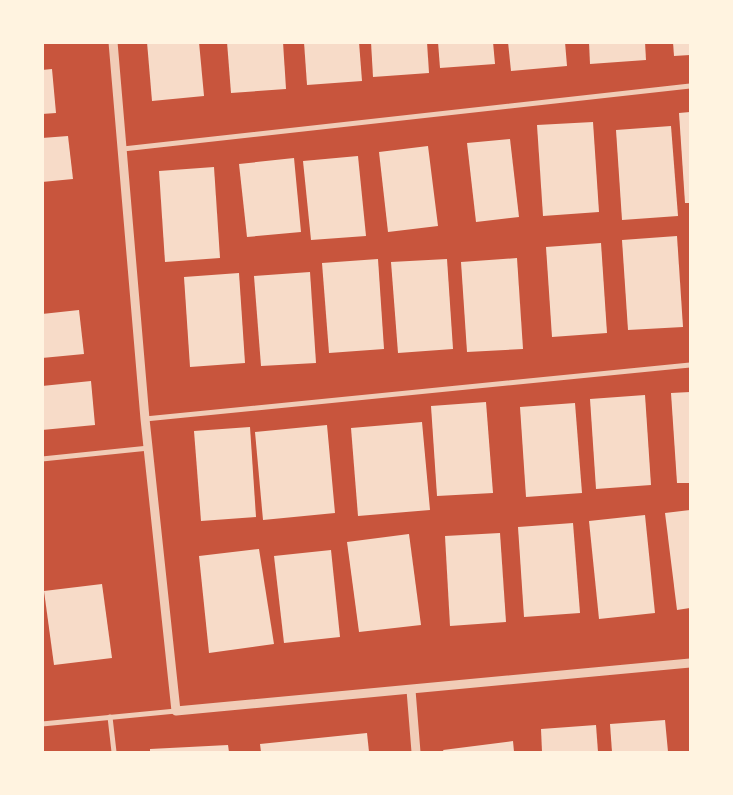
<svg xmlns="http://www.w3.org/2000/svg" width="733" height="795" viewBox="0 0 733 795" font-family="'Fira Sans',sans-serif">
  <rect width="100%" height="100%" fill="#c8553d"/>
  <g fill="#f7dbc8">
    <path d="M 147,42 L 199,42 L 204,96 L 152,101 Z"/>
    <path d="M 227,42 L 283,42 L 286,89 L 231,93 Z"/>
    <path d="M 304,42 L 359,42 L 362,81 L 307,85 Z"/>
    <path d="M 371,42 L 427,42 L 429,73 L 373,77 Z"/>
    <path d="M 438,42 L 493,42 L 495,64 L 440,68 Z"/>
    <path d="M 508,42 L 565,42 L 567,66 L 511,71 Z"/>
    <path d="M 589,42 L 645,42 L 646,60 L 590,64 Z"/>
    <path d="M 673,42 L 690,42 L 690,55 L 674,56 Z"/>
    <path d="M 52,69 L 56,113 L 42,114 L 42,70 Z"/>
    <path d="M 690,112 L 690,203 L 685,203 L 679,113 Z"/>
    <path d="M 593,122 L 599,212 L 543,216 L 537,125 Z"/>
    <path d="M 671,126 L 678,216 L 622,220 L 616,130 Z"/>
    <path d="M 68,136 L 73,179 L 42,182 L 42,138 Z"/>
    <path d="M 510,139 L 519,217 L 476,222 L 467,143 Z"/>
    <path d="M 428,146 L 438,226 L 388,232 L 379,152 Z"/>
    <path d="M 358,156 L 366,236 L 311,240 L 303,161 Z"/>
    <path d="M 294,158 L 301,232 L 247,237 L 239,164 Z"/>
    <path d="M 214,167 L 220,258 L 165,262 L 159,171 Z"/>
    <path d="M 677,236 L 683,327 L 628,330 L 622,240 Z"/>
    <path d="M 601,243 L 607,333 L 552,337 L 546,247 Z"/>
    <path d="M 517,258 L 523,349 L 467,352 L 461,262 Z"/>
    <path d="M 378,259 L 384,349 L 329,353 L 322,263 Z"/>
    <path d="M 447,259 L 453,349 L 398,353 L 391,262 Z"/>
    <path d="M 310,272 L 316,363 L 261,366 L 254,276 Z"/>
    <path d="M 239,273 L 245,363 L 190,367 L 184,277 Z"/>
    <path d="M 79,310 L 84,354 L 42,358 L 42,314 Z"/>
    <path d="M 91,381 L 95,425 L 42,430 L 42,386 Z"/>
    <path d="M 690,392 L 690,483 L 677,483 L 671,393 Z"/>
    <path d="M 645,395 L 651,485 L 596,489 L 590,399 Z"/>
    <path d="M 486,402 L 493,493 L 437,496 L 431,406 Z"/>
    <path d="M 575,403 L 582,493 L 526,497 L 520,407 Z"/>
    <path d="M 422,422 L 430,510 L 358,516 L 351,428 Z"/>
    <path d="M 327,425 L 335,513 L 263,520 L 255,432 Z"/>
    <path d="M 250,427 L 256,517 L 201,521 L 194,431 Z"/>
    <path d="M 690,510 L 690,608 L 677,610 L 665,513 Z"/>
    <path d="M 645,515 L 655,613 L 599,619 L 589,521 Z"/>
    <path d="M 573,523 L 580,613 L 524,617 L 518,527 Z"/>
    <path d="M 500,533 L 506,622 L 450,626 L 445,536 Z"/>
    <path d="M 409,534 L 421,625 L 359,632 L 347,542 Z"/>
    <path d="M 259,549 L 274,644 L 209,653 L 199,556 Z"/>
    <path d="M 331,550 L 340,637 L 284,643 L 274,556 Z"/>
    <path d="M 102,584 L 112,658 L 54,665 L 44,591 Z"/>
    <path d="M 665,720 L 668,752 L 612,752 L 610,724 Z"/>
    <path d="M 596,725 L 598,752 L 542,752 L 541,729 Z"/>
    <path d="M 367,733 L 369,752 L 261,752 L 260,744 Z"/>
    <path d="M 513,741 L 514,752 L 444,752 L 443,750 Z"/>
    <path d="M 228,745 L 229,752 L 150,752 L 150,749 Z"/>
  </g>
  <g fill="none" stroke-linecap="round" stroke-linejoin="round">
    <g stroke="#f1ccb7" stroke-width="5">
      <path d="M 123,149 L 690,86"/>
      <path d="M 145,419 L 690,365"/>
      <path d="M 42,459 L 149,448"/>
      <path d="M 110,717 L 114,752"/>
      <path d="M 42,724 L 176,711"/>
    </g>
    <g stroke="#f1ccb7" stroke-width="9">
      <path d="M 113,42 L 145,419 L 176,711 L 690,663"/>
      <path d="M 411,690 L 416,752"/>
    </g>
  </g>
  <rect width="733" height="795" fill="none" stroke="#fff3e0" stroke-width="88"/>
</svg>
